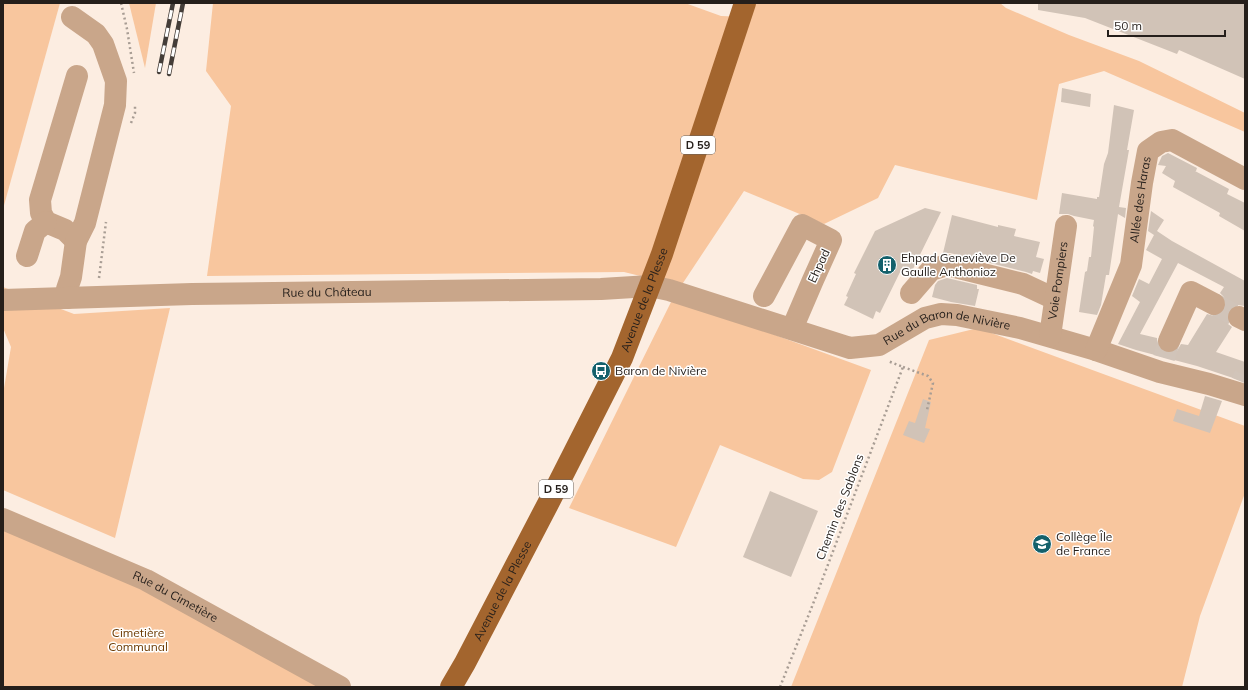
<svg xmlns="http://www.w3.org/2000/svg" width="1248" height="690" viewBox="0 0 1248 690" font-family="Mulish,sans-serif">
  <rect width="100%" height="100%" fill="#fcede1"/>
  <g fill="#f8c69e">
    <path d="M 3,3 L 60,3 L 3,209 Z"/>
    <path d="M 129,3 L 156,3 L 145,68 Z"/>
    <path d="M 213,3 L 685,3 L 721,16 L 747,17 L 753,3 L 1000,3 L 1006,8 L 1069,35 L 1139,61 L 1245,113 L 1245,132 L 1104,71 L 1059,84 L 1037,200 L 895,165 L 878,198 L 824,224 L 744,191 L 681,286 L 624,272 L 207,276 L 231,106 L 206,71 Z"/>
    <path d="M 3,287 L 74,314 L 170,308 L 115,538 L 3,490 L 3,394 L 11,347 L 3,328 Z"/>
    <path d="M 673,298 L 871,370 L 832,472 L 819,480 L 803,479 L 720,445 L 676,547 L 569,508 Z"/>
    <path d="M 978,328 L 1245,426 L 1245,493 L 1200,616 L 1182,687 L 791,687 L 929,340 Z"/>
    <path d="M 3,527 L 113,574 L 324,687 L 3,687 Z"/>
  </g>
  <g fill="#d1c3b7" fill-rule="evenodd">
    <path d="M 1038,3 L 1245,3 L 1245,79 L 1179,50 L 1177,54 L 1085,18 L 1038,10 Z"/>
    <path d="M 1062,88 L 1091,94 L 1090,107 L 1061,102 Z"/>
    <path d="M 1114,105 L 1134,110 L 1127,150 L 1129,150 L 1119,207 L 1126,208 L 1125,218 L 1118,214 L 1109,275 L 1106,275 L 1101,305 L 1097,315 L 1079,312 L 1085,272 L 1087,271 L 1089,257 L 1091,257 L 1094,227 L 1093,226 L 1094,220 L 1074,216 L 1068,214 L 1059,214 L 1062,193 L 1097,199 L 1097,197 L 1099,197 L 1104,164 L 1108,153 Z"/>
    <path d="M 1168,153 L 1197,168 L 1196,171 L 1195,171 L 1229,189 L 1227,194 L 1245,203 L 1245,231 L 1219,216 L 1220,213 L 1173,187 L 1175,181 L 1162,173 L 1166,166 L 1158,165 L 1162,156 Z"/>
    <path d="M 925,208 L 941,212 L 912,271 L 903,266 L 880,313 L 876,311 L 873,319 L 844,305 L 848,297 L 846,296 L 856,274 L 854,273 L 875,231 Z"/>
    <path d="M 1151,211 L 1164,220 L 1157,231 L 1172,241 L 1245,281 L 1245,306 L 1238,305 L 1232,306 L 1228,311 L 1227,318 L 1228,324 L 1232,327 L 1216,352 L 1245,362 L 1245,382 L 1197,366 L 1136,350 L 1118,344 L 1140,302 L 1132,296 L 1139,279 L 1149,284 L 1162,259 L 1146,250 L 1154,235 L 1148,231 ZM 1178,263 L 1224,287 L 1220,293 L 1225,298 L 1226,304 L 1225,310 L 1220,315 L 1214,316 L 1207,314 L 1188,345 L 1181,344 L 1177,351 L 1170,353 L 1164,353 L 1159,349 L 1157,343 L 1157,338 L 1140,334 Z"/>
    <path d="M 952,215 L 998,227 L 998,225 L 1016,229 L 1014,236 L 1040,242 L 1036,257 L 1044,259 L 1040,273 L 1033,271 L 1032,274 L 1026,272 L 950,253 L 943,253 Z"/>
    <path d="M 947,278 L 977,285 L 977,289 L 979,289 L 975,306 L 951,302 L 932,297 L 935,285 L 938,281 Z"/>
    <path d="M 1205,396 L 1222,401 L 1210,433 L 1173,421 L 1177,409 L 1199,416 Z"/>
    <path d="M 923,399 L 931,402 L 925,428 L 930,429 L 924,443 L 903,435 L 909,421 L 915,423 Z"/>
    <path d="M 770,491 L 818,511 L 791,577 L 743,557 Z"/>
  </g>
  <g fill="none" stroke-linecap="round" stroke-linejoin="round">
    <g stroke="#d1c4b9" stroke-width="22" stroke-dasharray="22 11" stroke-linecap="butt">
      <path d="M 1214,304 L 1239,317"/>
      <path d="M 1164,358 L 1169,341"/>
      <path d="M 1242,382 L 1245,375"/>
    </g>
    <g stroke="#a89d94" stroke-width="2.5" stroke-dasharray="2 3" stroke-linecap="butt">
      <path d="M 121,3 L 127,29 L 134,73"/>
      <path d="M 131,123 L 135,113 L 135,106"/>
      <path d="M 99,278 L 106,222"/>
      <path d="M 903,367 L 928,376 L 933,383 L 927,410"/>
      <path d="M 780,687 L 813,604 L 903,367 L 888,361"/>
    </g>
    <g stroke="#c9a68a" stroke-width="22">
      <path d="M 76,241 L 65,230 L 46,222 L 41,213 L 40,200 L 77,76"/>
      <path d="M 27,256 L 35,231 L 46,222"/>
      <path d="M 911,293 L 931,270 L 947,265 L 1023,284 L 1055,299"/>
      <path d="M 764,296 L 802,225 L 831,240 L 813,280 L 792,329"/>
      <path d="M 67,298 L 67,289 L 71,277 L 76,241 L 85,223 L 115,105 L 116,81 L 103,44 L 96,34 L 72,17"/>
      <path id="s1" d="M 3,300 L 192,294 L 601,289 L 650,286 L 669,290 L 850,348 L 879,345 L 925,318 L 941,314 L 957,315 L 1020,328 L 1096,350 L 1160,372 L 1209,384 L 1245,395"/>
      <path d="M 1239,317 L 1245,320"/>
      <path id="s2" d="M 1050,336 L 1066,226"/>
      <path d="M 1169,341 L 1191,292 L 1214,304"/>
      <path id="s3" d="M 1096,350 L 1131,265 L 1142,183 L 1148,151 L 1161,142 L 1172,140 L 1245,179"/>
      <path id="s4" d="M 3,519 L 146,580 L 340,687"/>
    </g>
    <path stroke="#a3652e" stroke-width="22" id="s5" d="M 451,687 L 465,663 L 551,498 L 622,358 L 662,254 L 745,3"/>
    <g stroke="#443d38" stroke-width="4.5">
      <g id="rail">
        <path d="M 159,72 L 173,3"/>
        <path d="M 169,74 L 183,3"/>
      </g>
    </g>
    <use href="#rail" stroke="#fff" stroke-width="3" stroke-dasharray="9" stroke-linecap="butt"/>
  </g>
  <defs>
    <g id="building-disc" transform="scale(1)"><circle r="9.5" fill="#13606b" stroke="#fff"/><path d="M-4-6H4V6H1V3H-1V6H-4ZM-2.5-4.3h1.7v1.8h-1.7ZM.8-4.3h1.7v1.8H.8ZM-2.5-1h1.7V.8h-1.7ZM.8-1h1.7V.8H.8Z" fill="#fff"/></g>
    <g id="bus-disc" transform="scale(1)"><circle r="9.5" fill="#13606b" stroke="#fff"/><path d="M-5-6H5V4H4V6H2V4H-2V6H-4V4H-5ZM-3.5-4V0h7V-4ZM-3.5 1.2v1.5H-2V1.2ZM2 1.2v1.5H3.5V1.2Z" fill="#fff"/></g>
    <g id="school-disc" transform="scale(1)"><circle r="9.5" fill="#13606b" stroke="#fff"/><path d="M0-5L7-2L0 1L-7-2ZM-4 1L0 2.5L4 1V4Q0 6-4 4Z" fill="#fff"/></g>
  </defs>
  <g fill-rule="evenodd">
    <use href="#building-disc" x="887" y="265"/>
    <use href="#bus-disc" x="601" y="371"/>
    <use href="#school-disc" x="1042" y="544"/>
  </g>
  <g text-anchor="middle" stroke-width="3" stroke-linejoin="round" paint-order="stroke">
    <g fill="#fff" stroke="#66625f" stroke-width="1">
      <rect x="681" y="136" width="34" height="18" rx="3"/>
      <rect x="539" y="480" width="34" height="18" rx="3"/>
    </g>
    <g font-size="11" font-weight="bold" fill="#251f1b">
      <text x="698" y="149">D 59</text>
      <text x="556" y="493">D 59</text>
    </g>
    <g font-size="12" fill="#251f1b" stroke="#fff">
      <text dy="4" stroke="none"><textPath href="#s3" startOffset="158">Allée des Haras</textPath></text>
      <text transform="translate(819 266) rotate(-65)" y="4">Ehpad</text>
      <text dy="4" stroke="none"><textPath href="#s2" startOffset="56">Voie Pompiers</textPath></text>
      <text dy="4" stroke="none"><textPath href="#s1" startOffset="324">Rue du Château</textPath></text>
      <text dy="4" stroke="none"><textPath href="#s5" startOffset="433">Avenue de la Plesse</textPath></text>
      <text dy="4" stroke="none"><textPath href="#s1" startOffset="959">Rue du Baron de Nivière</textPath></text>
      <text transform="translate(840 507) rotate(-69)" y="4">Chemin des Sablons</text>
      <text dy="4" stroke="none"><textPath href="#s5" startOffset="109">Avenue de la Plesse</textPath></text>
      <text dy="4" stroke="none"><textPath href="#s4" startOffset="189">Rue du Cimetière</textPath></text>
    </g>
    <g font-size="12" fill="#251f1b" stroke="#fff" text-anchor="start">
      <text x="901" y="262">Ehpad Geneviève De<tspan x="901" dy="14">Gaulle Anthonioz</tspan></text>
      <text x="615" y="375">Baron de Nivière</text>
      <text x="1056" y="541">Collège Île<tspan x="1056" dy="14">de France</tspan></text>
    </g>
    <g font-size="12" fill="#6c3a02" stroke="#fff">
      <text x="138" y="637">Cimetière<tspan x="138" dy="14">Communal</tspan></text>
    </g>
  </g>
  <rect width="1248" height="690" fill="none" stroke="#251f1b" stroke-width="8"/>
  <path d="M1108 30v6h117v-6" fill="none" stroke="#251f1b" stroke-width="2"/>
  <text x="1114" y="30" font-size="12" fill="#251f1b" stroke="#ffffff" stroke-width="3" paint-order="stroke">50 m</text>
</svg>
